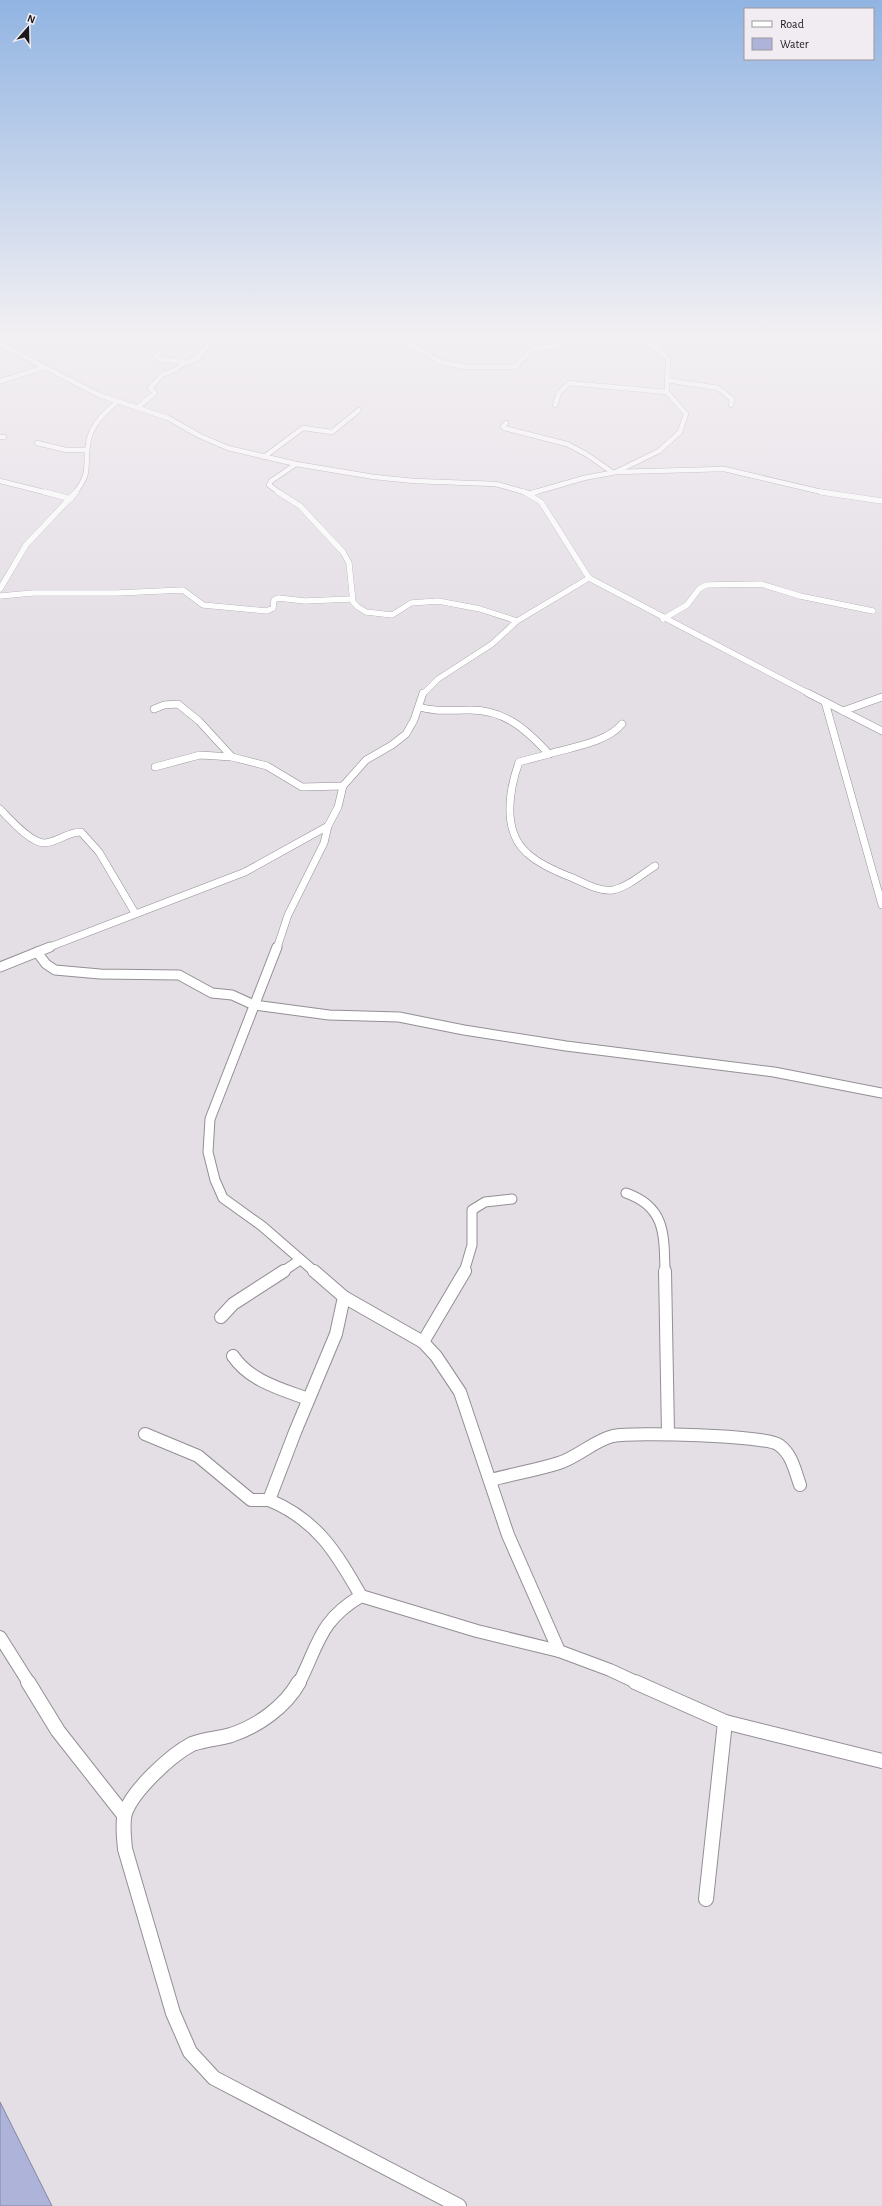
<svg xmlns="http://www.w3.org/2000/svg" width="882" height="2206" viewBox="0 0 882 2206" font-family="'Alegreya Sans',sans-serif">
  <rect width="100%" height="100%" fill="#e4dee5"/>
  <path fill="#aeb3da" stroke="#8285a1" d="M 0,2102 L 52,2206 L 0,2206 Z"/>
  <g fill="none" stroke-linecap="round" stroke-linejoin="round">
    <g stroke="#938f95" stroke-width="5.5">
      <g id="street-far5">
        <path d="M 399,335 L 403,340 L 441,362 L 466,367 L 515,367 L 532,349 L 555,346 L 576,335"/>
        <path d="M 57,336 L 89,335"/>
        <path d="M 345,339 L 375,339 L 385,335"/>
        <path d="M 0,341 L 58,335"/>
        <path d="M 828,341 L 842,338 L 882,337"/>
        <path d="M 0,344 L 99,395 L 168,418 L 200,436 L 228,448 L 296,464 L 374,477 L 414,481 L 496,484 L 528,493"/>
        <path d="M 652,345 L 712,340 L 725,343 L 747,341"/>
        <path d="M 160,351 L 156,357 L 158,359 L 185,362"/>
        <path d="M 667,380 L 718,388 L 732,399 L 731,405"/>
        <path d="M 0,381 L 45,367"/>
        <path d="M 555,405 L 559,393 L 569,383 L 667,392"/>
        <path d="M 138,407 L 155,393 L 150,388 L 162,375 L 175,370 L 184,363 L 197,359 L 215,335"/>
        <path d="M 506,423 L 503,426 L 504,428 L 567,444 L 586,454 L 612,472"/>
        <path d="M 0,437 L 4,437"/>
        <path d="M 37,443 L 66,450 L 87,450"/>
        <path d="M 264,457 L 303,428 L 332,432 L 359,410"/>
        <path d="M 617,472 L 724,469 L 826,493"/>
        <path d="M 0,481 L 48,493"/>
        <path d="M 75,493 C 92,471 84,468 88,444 C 90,426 104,413 117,402"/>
        <path d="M 280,493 L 269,485 L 271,481 L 296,464"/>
        <path d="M 532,493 L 584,478 L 616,472 L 659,451 L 680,432 L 686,414 L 667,392 L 668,359 L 654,347 L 627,335"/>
      </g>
    </g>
    <g stroke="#938f95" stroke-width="6">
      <g id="street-far4">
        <path d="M 45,492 L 71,499"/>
        <path d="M 278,492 L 300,506 L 343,552 L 349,563 L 353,602 L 358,607 L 366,612 L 392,615 L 411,603 L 438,601 L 480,609 L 517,621"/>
        <path d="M 524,492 L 541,502 L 589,578 L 810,694"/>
        <path d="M 821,492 L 882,501"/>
        <path d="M 530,494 L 536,492"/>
        <path d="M 0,589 L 26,545 L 76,492"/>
        <path d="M 0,596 L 33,593 L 117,593 L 183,590 L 203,605 L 267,611 L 273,608 L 274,600 L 278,598 L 305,601 L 351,599"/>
        <path d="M 663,619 L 687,605 L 699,589 L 706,585 L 761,584 L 800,596 L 873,611"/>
        <path d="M 423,694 L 438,679 L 492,644 L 517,621 L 589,578"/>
      </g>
    </g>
    <g stroke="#938f95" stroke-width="8">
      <g id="street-far3">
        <path d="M 808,693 L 882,731"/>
        <path d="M 825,702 L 882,905"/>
        <path d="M 419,707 C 436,712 451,710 468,710 C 504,709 526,729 549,754 C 572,747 606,743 622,724"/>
        <path d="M 154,709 L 164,705 L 178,704 L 199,721 L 232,757 L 267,766 L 302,787 L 343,786"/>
        <path d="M 843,711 L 882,697"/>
        <path d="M 549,754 L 519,762 C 509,790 502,831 527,853 C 540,865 557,872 573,878 C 584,883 600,892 613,890 C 628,887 642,874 655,866"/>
        <path d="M 155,767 L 200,755 L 232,757"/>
        <path d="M 0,809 C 9,818 31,844 45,843 C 57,842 68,832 81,832 L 99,852 L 135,913"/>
        <path d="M 47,948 L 245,872 L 328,826"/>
        <path d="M 277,948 L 288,915 L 324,843 L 328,826 L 338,807 L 343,786 L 366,760 L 392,745 L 406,734 L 414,720 L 423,693"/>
      </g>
    </g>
    <g stroke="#938f95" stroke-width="11">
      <g id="street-far2">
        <path d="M 277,947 L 210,1119 L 208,1152 L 215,1180 L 223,1198 L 262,1226 L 315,1272"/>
        <path d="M 37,952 L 46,964 L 55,970 L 100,974 L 179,975 L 212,993 L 232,995 L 254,1005 L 329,1015 L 399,1017 L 464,1030 L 566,1046 L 774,1072 L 882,1093"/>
        <path d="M 0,967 L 50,947"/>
        <path d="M 626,1193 C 666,1207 664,1235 665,1272"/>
        <path d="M 282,1272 L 300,1260"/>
        <path d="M 464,1272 L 472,1245 L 472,1210 L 485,1202 L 512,1199"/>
      </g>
    </g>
    <g stroke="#938f95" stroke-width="14">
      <g id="street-far1">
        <path d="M 314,1271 L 344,1297 L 423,1342 L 436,1356 L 460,1392 L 508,1535 L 559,1651"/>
        <path d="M 665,1271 L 668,1433"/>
        <path d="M 344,1297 L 336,1334 L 295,1432 L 269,1500 C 317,1520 336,1552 361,1596"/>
        <path d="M 221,1317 L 233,1304 L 284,1271"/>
        <path d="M 423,1342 L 465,1271"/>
        <path d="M 233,1356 C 250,1381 281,1389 308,1399"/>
        <path d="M 145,1434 L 198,1456 L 251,1500 L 269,1500"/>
        <path d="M 491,1480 C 513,1474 537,1470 559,1463 C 578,1457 595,1440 613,1436 C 634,1432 766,1435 779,1445 C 792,1454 795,1471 800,1485"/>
        <path d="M 0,1637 L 29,1683"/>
        <path d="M 299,1683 C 319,1644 319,1621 361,1596 L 477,1631 L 559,1651 L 610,1670 L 638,1683"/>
      </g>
    </g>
    <g stroke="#938f95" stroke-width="16">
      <g id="street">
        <path d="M 28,1682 L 58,1731 L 124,1815"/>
        <path d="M 299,1682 C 285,1707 258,1726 231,1735 C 218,1739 205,1739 192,1744 C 171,1755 133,1790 125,1813 C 122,1824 124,1837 125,1849 L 173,2013 L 190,2052 L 214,2078 L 459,2206"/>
        <path d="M 635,1682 L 725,1722 L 882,1761"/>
        <path d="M 706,1899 L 725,1722"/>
      </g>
    </g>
    <use href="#street-far5" stroke="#fff" stroke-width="4.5"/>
    <use href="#street-far4" stroke="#fff" stroke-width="5.5"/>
    <use href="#street-far3" stroke="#fff" stroke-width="7"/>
    <use href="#street-far2" stroke="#fff" stroke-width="9"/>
    <use href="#street-far1" stroke="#fff" stroke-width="12"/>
    <use href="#street" stroke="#fff" stroke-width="14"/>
  </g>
  <linearGradient id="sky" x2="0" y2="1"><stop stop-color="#91b4e2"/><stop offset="0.52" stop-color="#f3f0f3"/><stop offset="1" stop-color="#f3f0f3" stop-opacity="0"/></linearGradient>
  <rect width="882" height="644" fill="url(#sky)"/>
  <rect x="744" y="8" width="130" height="52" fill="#f1ecf2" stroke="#9b989c"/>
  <rect x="752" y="21" width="20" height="6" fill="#ffffff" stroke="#9b989c"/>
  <text x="780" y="28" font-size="12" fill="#1b191b">Road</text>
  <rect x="752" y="38" width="20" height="12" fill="#aeb3da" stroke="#9b989c"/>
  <text x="780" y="48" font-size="12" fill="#1b191b">Water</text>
  <g transform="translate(28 28) rotate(20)" stroke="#f1ecf2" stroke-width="3" paint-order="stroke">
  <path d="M0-3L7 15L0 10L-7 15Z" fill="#1b191b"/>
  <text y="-6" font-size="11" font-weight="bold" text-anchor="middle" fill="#1b191b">N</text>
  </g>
</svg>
